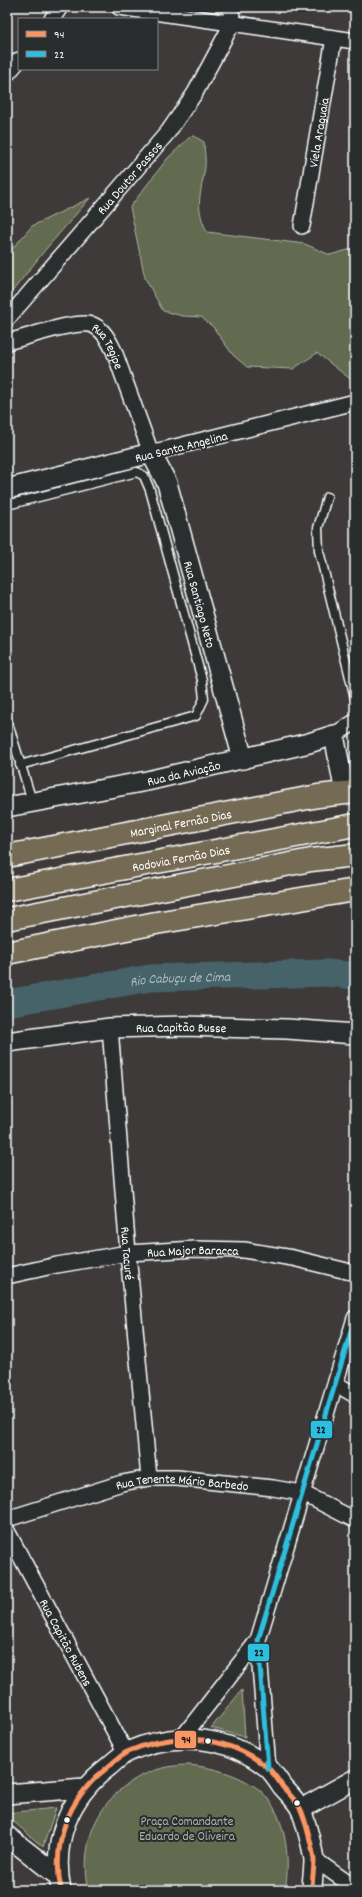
<svg xmlns="http://www.w3.org/2000/svg" width="362" height="1897" viewBox="0 0 362 1897" font-family="Dekko,sans-serif">
  <rect width="100%" height="100%" fill="#3e3a3a"/>
  <filter id="ink" filterUnits="userSpaceOnUse"><feTurbulence type="fractalNoise" baseFrequency=".025" numOctaves="2"/><feDisplacementMap in="SourceGraphic" scale="8" xChannelSelector="R" yChannelSelector="G"/><feConvolveMatrix kernelMatrix="1 2 1 2 8 2 1 2 1" color-interpolation-filters="sRGB"/></filter>
  <g filter="url(#ink)">
    <g fill="#626a50" stroke="#b0b4a8">
      <path d="M 192,135 L 204,142 C 204,150 206,159 205,167 C 201,195 194,205 207,232 L 305,244 L 330,255 L 355,248 L 355,376 L 349,378 L 317,353 L 293,369 L 247,367 L 233,355 L 213,327 L 201,317 L 183,316 L 163,311 L 145,278 L 130,207 L 167,159 Z"/>
      <path d="M 90,198 L 45,250 L 7,298 L 7,255 L 32,226 Z"/>
      <path d="M 242,1690 L 245,1737 L 211,1728 Z"/>
      <path d="M 188,1765 C 212,1767 237,1774 257,1788 C 286,1810 291,1858 285,1890 L 89,1890 C 74,1824 120,1766 188,1765 Z"/>
      <path d="M 56,1808 L 43,1847 L 7,1816 L 7,1813 Z"/>
    </g>
    <g fill="none" stroke-linecap="round" stroke-linejoin="round">
      <path stroke="#47636b" stroke-width="27" id="s1" d="M 7,1003 L 150,978 L 328,973 L 355,976"/>
      <g stroke="#fff" stroke-width="11">
        <g id="service">
          <path d="M 327,497 L 318,528 L 319,551 L 355,698"/>
          <path d="M 7,505 L 137,472 L 144,476 L 150,490 L 202,680 L 204,699 L 196,716 L 20,765"/>
          <path d="M 7,720 L 32,801"/>
        </g>
      </g>
      <g stroke="#fff" stroke-width="18">
        <g id="minor">
          <path d="M 119,7 L 355,41"/>
          <path d="M 52,19 L 60,7"/>
          <path d="M 7,74 L 19,60"/>
          <path id="s2" d="M 302,226 L 334,38"/>
          <path id="s3" d="M 7,319 L 168,132 L 195,93 L 233,22 L 230,7"/>
          <path id="s4" d="M 7,342 C 25,338 77,319 93,325 C 104,330 109,341 114,351 L 151,453 L 355,402"/>
          <path d="M 334,735 L 355,722"/>
          <path id="s5" d="M 110,1028 L 128,1253 L 149,1478"/>
          <path id="s6" d="M 7,1276 L 57,1265 L 128,1253 L 195,1249 L 244,1250 L 293,1258 L 355,1273"/>
          <path d="M 336,1384 L 355,1395"/>
          <path id="s7" d="M 7,1519 L 122,1483 L 149,1478 L 177,1478 L 273,1488 L 302,1493 L 355,1520"/>
          <path id="s8" d="M 7,1531 L 126,1753"/>
          <path d="M 182,1738 L 258,1640"/>
          <path d="M 268,1768 L 258,1640 L 355,1318"/>
          <path d="M 314,1859 L 355,1888"/>
        </g>
      </g>
      <g stroke="#fff" stroke-width="22">
        <g id="tertiary">
          <path id="s9" d="M 7,489 L 151,453 L 167,483 L 243,759"/>
          <path id="s10" d="M 7,807 L 147,781 L 309,743 L 334,735 L 345,793"/>
          <path id="s11" d="M 7,1042 L 110,1028 L 184,1026 L 287,1029 L 355,1034"/>
          <path d="M 7,1794 L 84,1788"/>
          <path d="M 301,1809 L 355,1779"/>
          <path d="M 7,1836 L 58,1876"/>
          <path d="M 61,1890 C 51,1841 69,1797 108,1767 C 114,1762 120,1756 127,1752 C 174,1731 226,1735 267,1767 C 273,1772 278,1780 282,1786 C 288,1793 297,1801 301,1810 C 305,1819 313,1850 314,1860 C 314,1870 312,1880 312,1890"/>
        </g>
      </g>
      <g stroke="#fff" stroke-width="25">
        <g id="trunk">
          <path id="s12" d="M 7,856 L 318,796 L 355,792"/>
          <path d="M 7,953 L 156,923 L 355,890"/>
        </g>
      </g>
      <g stroke="#fff" stroke-width="25">
        <g id="motorway">
          <path id="s13" d="M 7,890 L 355,825"/>
          <path d="M 7,919 L 311,860 L 355,855"/>
        </g>
      </g>
      <use href="#service" stroke="#2a2d2e" stroke-width="8"/>
      <use href="#minor" stroke="#2a2d2e" stroke-width="15"/>
      <use href="#tertiary" stroke="#2a2d2e" stroke-width="19"/>
      <use href="#trunk" stroke="#746b52" stroke-width="22"/>
      <use href="#motorway" stroke="#746b52" stroke-width="22"/>
      <g stroke="#2a2d2e" stroke-width="8">
        <path id="bus-1" d="M 61,1890 C 51,1841 69,1797 108,1767 C 114,1762 120,1756 127,1752 C 174,1731 226,1735 267,1767 C 273,1772 278,1780 282,1786 C 288,1793 297,1801 301,1810 C 305,1819 313,1850 314,1860 C 314,1870 312,1880 312,1890"/>
      </g>
      <g stroke="#2a2d2e" stroke-width="8">
        <path id="bus-2" d="M 268,1768 L 258,1640 L 355,1318"/>
      </g>
      <use href="#bus-1" stroke="#fb9564" stroke-width="5"/>
      <use href="#bus-2" stroke="#2dbfdf" stroke-width="5"/>
    </g>
  </g>
  <g fill="#fff" stroke="#2a2d2e" stroke-width="1.5">
    <circle cx="208" cy="1741" r="3.5"/>
    <circle cx="297" cy="1803" r="3.5"/>
    <circle cx="67" cy="1820" r="3.5"/>
  </g>
  <g text-anchor="middle" stroke-width="4" stroke-linejoin="round" paint-order="stroke">
    <g font-size="13" fill="#fff" stroke="#2a2d2e">
      <text dy="5" stroke="none"><textPath href="#s2" startOffset="95">Viela Araguaia</textPath></text>
      <text dy="5" stroke="none"><textPath href="#s3" startOffset="187">Rua Doutor Passos</textPath></text>
      <text dy="5" stroke="none"><textPath href="#s4" startOffset="115">Rua Tegipe</textPath></text>
      <text transform="translate(181 446) rotate(-14)" y="5">Rua Santa Angelina</text>
      <text dy="5" stroke="none"><textPath href="#s9" startOffset="308">Rua Santiago Neto</textPath></text>
      <text dy="5" stroke="none"><textPath href="#s10" startOffset="180">Rua da Aviação</textPath></text>
      <text dy="5" stroke="none"><textPath href="#s12" startOffset="177">Marginal Fernão Dias</textPath></text>
      <text dy="5" stroke="none"><textPath href="#s13" startOffset="177">Rodovia Fernão Dias</textPath></text>
      <text dy="5" stroke="none"><textPath href="#s11" startOffset="175">Rua Capitão Busse</textPath></text>
      <text dy="5" stroke="none"><textPath href="#s6" startOffset="188">Rua Major Baracca</textPath></text>
      <text dy="5" stroke="none"><textPath href="#s5" startOffset="226">Rua Tacuré</textPath></text>
      <text dy="5" stroke="none"><textPath href="#s7" startOffset="181">Rua Tenente Mário Barbedo</textPath></text>
      <text dy="5" stroke="none"><textPath href="#s8" startOffset="126">Rua Capitão Rubens</textPath></text>
    </g>
    <g font-size="13" fill="#b0b4a8" stroke="#2a2d2e">
      <text x="187" y="1825">Praça Comandante<tspan x="187" dy="15">Eduardo de Oliveira</tspan></text>
    </g>
    <g font-size="14" font-style="italic" fill="#acb9bc" stroke="#2a2d2e">
      <text dy="5" stroke="none"><textPath href="#s1" startOffset="175">Rio Cabuçu de Cima</textPath></text>
    </g>
  </g>
  <g stroke="#2a2d2e" stroke-width="1.5">
    <rect x="310" y="1420" width="23" height="19" rx="4" fill="#2dbfdf"/>
    <rect x="247" y="1643" width="23" height="19" rx="4" fill="#2dbfdf"/>
    <rect x="174" y="1730" width="23" height="19" rx="4" fill="#fb9564"/>
  </g>
  <g font-size="11" text-anchor="middle" font-weight="bold" fill="#111">
    <text x="321" y="1433">22</text>
    <text x="259" y="1656">22</text>
    <text x="186" y="1743">94</text>
  </g>
  <rect width="362" height="1897" fill="none" stroke="#2a2d2e" stroke-width="24"/>
  <rect x="12" y="12" width="338" height="1873" fill="none" stroke="#fff" stroke-width="1.5" filter="url(#ink)"/>
  <rect x="18" y="18" width="140" height="52" fill="#2a2d2e" stroke="#7f8182"/>
  <rect x="26" y="31" width="20" height="6" fill="#fb9564" stroke="#7f8182"/>
  <text x="54" y="38" font-size="12" fill="#ffffff">94</text>
  <rect x="26" y="51" width="20" height="6" fill="#2dbfdf" stroke="#7f8182"/>
  <text x="54" y="58" font-size="12" fill="#ffffff">22</text>
</svg>
